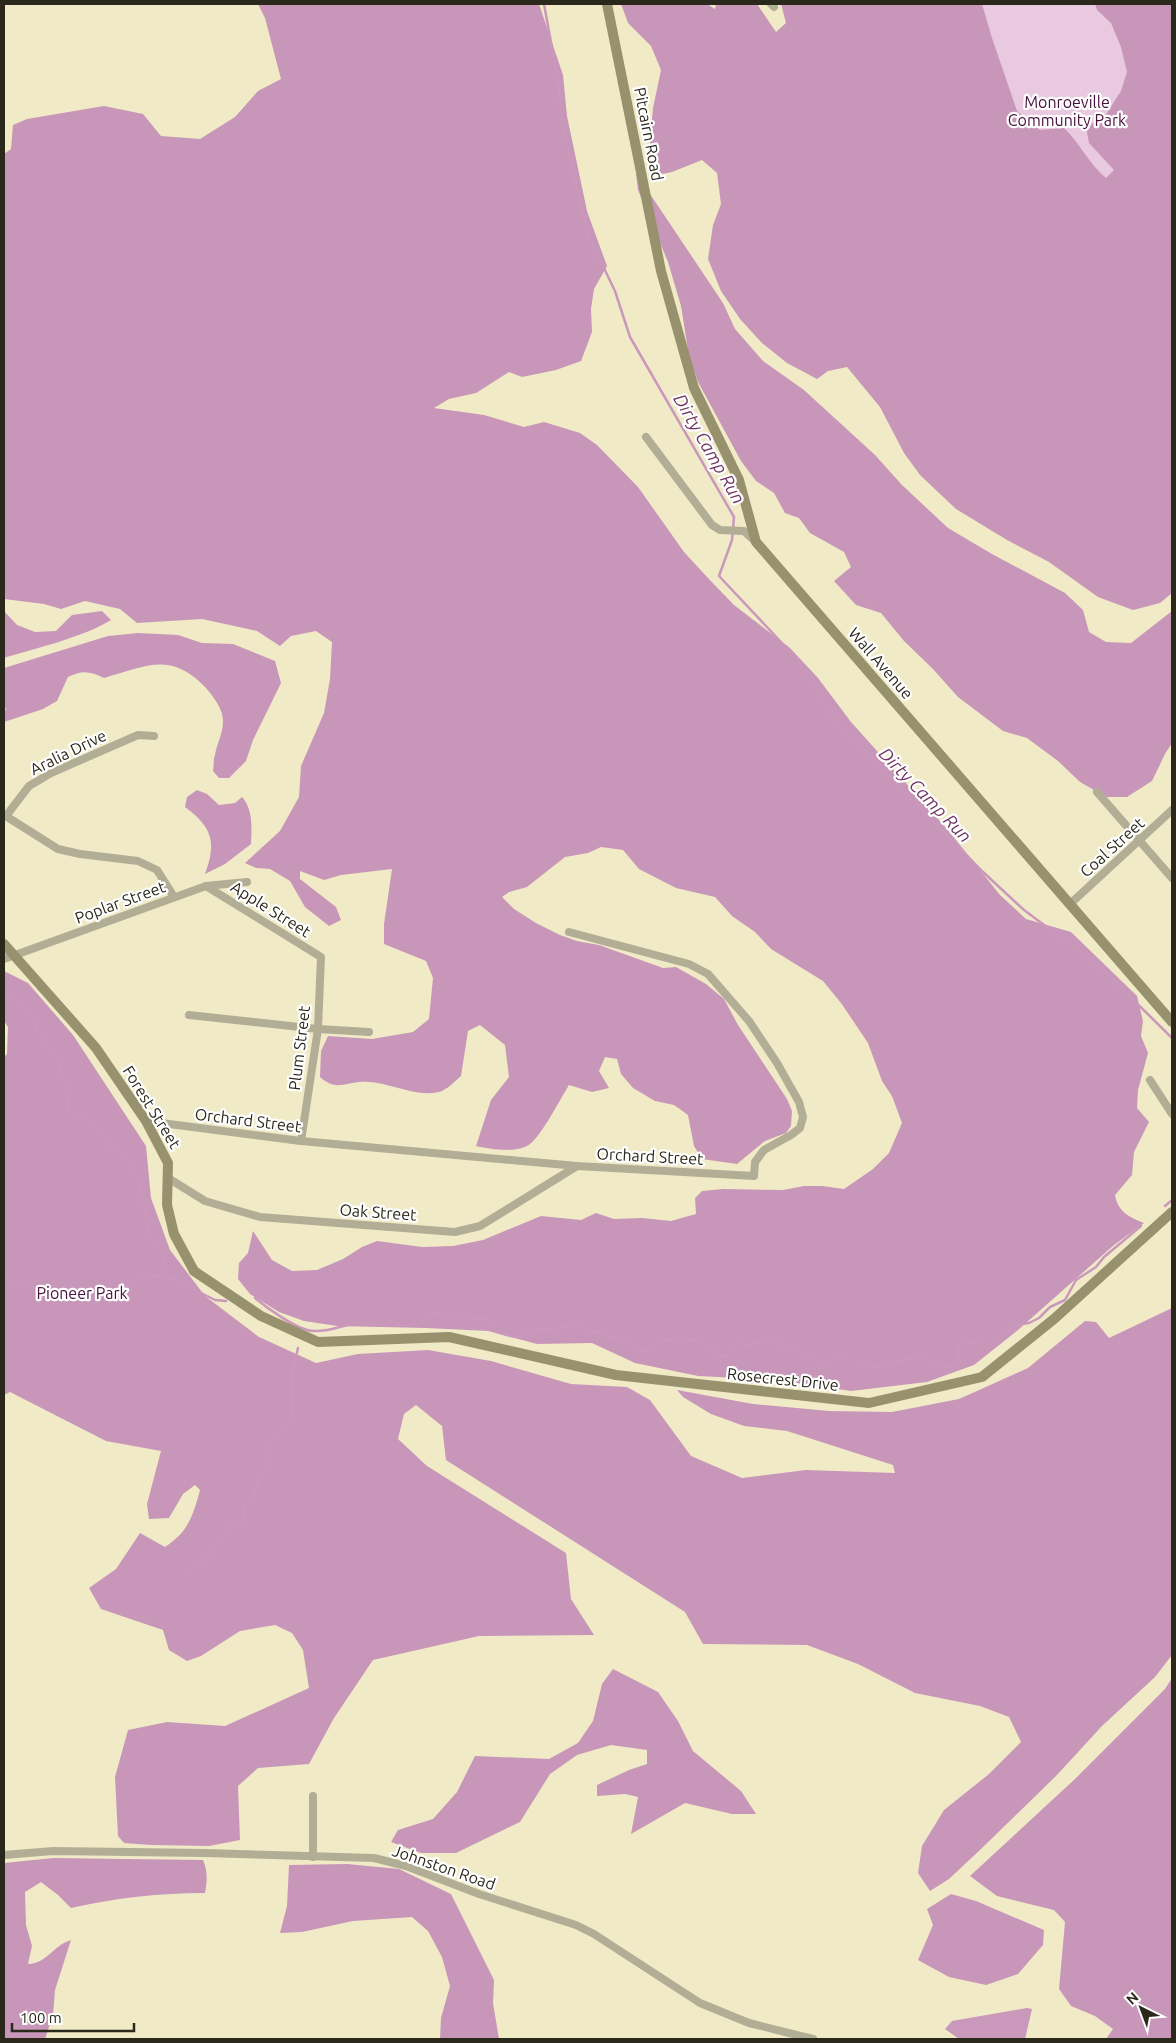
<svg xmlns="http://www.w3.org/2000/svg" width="1176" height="2043" viewBox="0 0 1176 2043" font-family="Ubuntu,sans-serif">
  <rect width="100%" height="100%" fill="#f1eac7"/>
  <path fill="#e9c9df" d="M 897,4 L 1172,4 L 1150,374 Z"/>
  <g fill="#c896b9">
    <path d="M 258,4 L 539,4 L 563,75 L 567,116 L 587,211 L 607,266 L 594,289 L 591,309 L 592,332 L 581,361 L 556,370 L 522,377 L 509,372 L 476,393 L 449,399 L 434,408 L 484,415 L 524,427 L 544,422 L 580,433 L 597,445 L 638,487 L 684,552 L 707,577 L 734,605 L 790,648 L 818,678 L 851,722 L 948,830 L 1000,895 L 1026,919 L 1071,932 L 1137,996 L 1143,1021 L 1141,1036 L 1148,1053 L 1138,1090 L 1137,1108 L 1149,1122 L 1134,1152 L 1132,1175 L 1115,1195 C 1118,1212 1129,1217 1144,1223 L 1114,1245 L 1018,1330 L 974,1365 L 927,1382 L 851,1391 L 777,1380 L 698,1376 L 635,1363 L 592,1343 L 537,1344 L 488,1331 L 426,1328 L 337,1326 L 304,1321 L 279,1312 L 250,1294 L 238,1279 L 239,1263 L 248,1253 L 253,1231 L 272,1260 L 292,1271 L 317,1270 L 343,1259 L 362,1247 L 377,1241 L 422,1247 L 453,1246 L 483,1240 L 541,1216 L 581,1220 L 596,1213 L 614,1219 L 642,1218 L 671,1221 L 696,1214 L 695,1198 L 702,1191 L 723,1189 L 783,1190 L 804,1186 L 822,1186 L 844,1189 L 873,1169 L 889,1153 L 902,1123 L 892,1096 L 882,1081 L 868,1043 L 841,1003 L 823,981 L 771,949 L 755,932 L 732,916 L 715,897 L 676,888 L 639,869 L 623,850 L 601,847 L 588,853 L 565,857 L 527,887 L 509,892 L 502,897 L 514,909 L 536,923 L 560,935 L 577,941 L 599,945 L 663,968 L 676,967 L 706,984 L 724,999 L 738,1025 L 787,1099 L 792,1111 L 791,1126 L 786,1133 L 765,1141 L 737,1164 L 702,1159 L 694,1146 L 688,1115 L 674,1105 L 655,1101 L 633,1088 L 621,1074 L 617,1059 L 605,1057 L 599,1071 L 609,1088 L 592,1092 L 569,1085 C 561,1098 541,1136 530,1144 C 517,1154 490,1149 476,1146 L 491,1100 L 509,1077 L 505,1045 L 480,1025 L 468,1031 L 461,1076 C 455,1081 447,1090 439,1092 C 412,1098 386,1079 359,1082 C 341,1084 335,1090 320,1077 L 321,1051 L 328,1036 L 372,1039 L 413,1032 L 429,1019 L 433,978 L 426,961 L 384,944 L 384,924 L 392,869 L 341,875 L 324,880 L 300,871 L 300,879 L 336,907 L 341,920 L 329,926 L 305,907 L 290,881 L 270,869 L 256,868 L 245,863 L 280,831 L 299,797 L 301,766 L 324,713 L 330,679 L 332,642 L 316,631 L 291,636 L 280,646 L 257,631 L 202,619 L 137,623 L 120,609 L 85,601 L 61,609 L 44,604 L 4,599 L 4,154 L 11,149 L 13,125 L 27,119 L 104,106 L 143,114 L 161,136 L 200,139 L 235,117 L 258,91 L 281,79 L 265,18 Z"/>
    <path d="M 621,4 L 707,4 L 715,9 L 716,4 L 757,4 L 776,32 L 786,23 L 781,4 L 982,4 L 992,38 L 1017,111 L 1040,130 L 1064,128 C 1080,143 1089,164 1106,178 L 1114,170 L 1089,143 L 1086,127 L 1105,116 L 1121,91 L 1127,72 L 1121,47 L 1111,23 L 1097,10 L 1095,4 L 1172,4 L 1172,593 L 1160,603 L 1133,610 L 1098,597 L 1049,562 L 1007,540 L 956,509 L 920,475 L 904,453 L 880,407 L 847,367 L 828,371 L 817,379 L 787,363 L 762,343 L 740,319 L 721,291 L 708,259 L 713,225 L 721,204 L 717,173 L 702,160 L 672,172 L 657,175 L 650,143 L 653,108 L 661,70 L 651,46 L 628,23 Z"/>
    <path d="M 636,173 L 723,303 L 735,329 L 763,361 L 804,390 L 875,455 L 902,485 L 948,528 L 992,554 L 1065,593 L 1083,610 L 1089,632 L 1106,642 L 1131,643 L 1172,611 L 1172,743 L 1165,754 L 1152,781 L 1127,797 L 1106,797 L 1080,782 L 1058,761 L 1027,738 L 1003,731 L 958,697 L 932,668 L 904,641 L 881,613 L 856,605 L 834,581 L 851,567 L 844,552 L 810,533 L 799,518 L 785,513 L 774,493 L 756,481 L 741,461 L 698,382 L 689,356 L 681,306 L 668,262 L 638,190 Z"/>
    <path d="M 4,611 L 17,625 L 35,632 L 56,631 L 72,615 L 102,611 L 111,620 C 84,637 36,648 4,658 Z"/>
    <path d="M 138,633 L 178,635 L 202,643 L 233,644 L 275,661 L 281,683 L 253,740 L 246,761 L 229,778 L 219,778 L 213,771 C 214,766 213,760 215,755 C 217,742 226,729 222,714 C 220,705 210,692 204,686 C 169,651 145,667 104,678 C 90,671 82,670 68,677 L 57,701 L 43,709 L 4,722 L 4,711 L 6,710 L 4,705 L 4,668 L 108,636 Z"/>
    <path d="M 197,790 L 207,794 L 219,805 L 235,803 L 242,797 C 253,809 252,829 251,844 L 225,864 L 205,874 C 217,842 212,827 185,807 L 187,797 Z"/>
    <path d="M 4,971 L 28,983 L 73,1035 L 146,1146 L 151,1198 L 170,1250 L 205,1296 L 259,1337 L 316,1363 L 358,1354 L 428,1350 L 491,1361 L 571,1384 L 627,1387 L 650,1400 L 691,1456 L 742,1478 L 806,1470 L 895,1473 L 893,1465 L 787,1431 L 744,1426 L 711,1414 L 683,1397 L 677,1390 L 753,1404 L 829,1411 L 892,1412 L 959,1399 L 1028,1368 L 1085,1321 L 1096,1322 L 1109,1338 L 1172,1308 L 1172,1655 L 1155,1677 L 1102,1726 L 1056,1776 L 982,1848 L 949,1879 L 930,1891 L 918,1873 L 922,1846 L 944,1810 L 989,1774 L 1021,1742 L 1009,1717 L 980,1706 L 915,1693 L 858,1664 L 807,1645 L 703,1644 L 685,1612 L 446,1460 L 442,1426 L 416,1405 L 404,1414 L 398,1439 L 427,1466 L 566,1553 L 571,1599 L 594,1635 L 479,1636 L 373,1660 L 334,1718 L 309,1764 L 258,1768 L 238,1786 L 240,1840 L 209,1846 L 151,1845 L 124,1843 L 118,1836 L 115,1777 L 128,1730 L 167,1722 L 225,1726 L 309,1688 L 303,1650 L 292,1633 L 275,1625 L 240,1631 L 201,1656 L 187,1661 L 169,1650 L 163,1630 L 101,1609 L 89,1588 L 116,1569 L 140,1533 L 165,1547 C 188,1532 193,1516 200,1490 L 195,1485 L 183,1494 L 169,1518 L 149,1519 L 147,1504 L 161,1451 L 106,1441 L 10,1392 L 4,1395 L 4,1057 L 7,1054 L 8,1027 L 4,1021 Z"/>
    <path d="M 613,1669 L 658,1692 L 678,1721 L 693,1751 L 741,1791 L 756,1814 L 732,1814 L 685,1803 L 631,1834 L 638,1797 L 625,1794 L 597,1796 L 597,1785 L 629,1770 L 647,1764 L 647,1750 L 611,1745 L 577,1755 L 550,1774 L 520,1822 L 456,1853 L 421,1853 L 391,1842 L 398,1830 L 433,1819 L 457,1792 L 475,1756 L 549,1759 L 578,1743 L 593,1721 L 602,1684 Z"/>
    <path d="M 1172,1678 L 1172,2039 L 1106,2039 L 1113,2029 L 1095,2016 L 1071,2006 L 1059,1989 L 1065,1922 L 1054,1910 L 997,1896 L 970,1876 L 1075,1779 L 1165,1689 Z"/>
    <path d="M 53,1858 L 203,1860 C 208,1871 207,1882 205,1893 C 160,1893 115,1898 71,1908 L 58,1895 L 41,1882 L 25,1892 L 26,1925 L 32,1946 L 28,1964 C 48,1963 52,1946 71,1940 L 55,1990 L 53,2015 L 45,2039 L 4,2039 L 4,1863 Z"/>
    <path d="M 347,1864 L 399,1869 L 451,1894 L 494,1980 L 493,2003 L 499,2039 L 440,2039 L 441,2018 L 450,1986 L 442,1957 L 428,1931 L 412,1917 L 353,1921 L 302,1932 L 280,1933 L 287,1906 L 289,1865 Z"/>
    <path d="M 951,1894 L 976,1901 L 1044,1930 L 1043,1945 L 1018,1974 L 986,1985 L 949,1977 L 918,1960 L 933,1925 L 927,1909 Z"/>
  </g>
  <path fill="#ca98bb" d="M 1027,2008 L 1032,2009 L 1025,2039 L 959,2039 L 945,2029 L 952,2021 Z"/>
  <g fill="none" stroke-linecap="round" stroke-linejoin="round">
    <g stroke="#ca98bb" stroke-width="2.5">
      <path d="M 544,4 L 559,86 L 561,117 L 587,233 L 615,291 L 630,337 L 734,517 L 732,540 L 719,576 L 796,658 L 834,719 L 983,872 L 1024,910 L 1099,966 L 1172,1038"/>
      <path d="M 4,993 L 26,1009 L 34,1018 L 36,1028 L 39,1034 L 55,1054 L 68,1096 L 68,1109 L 95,1126 L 112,1148 L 122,1152 L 137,1180 L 146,1212 L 147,1229 L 157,1249 L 164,1253 L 166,1277"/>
      <path d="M 1165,1206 L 1172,1200"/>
      <path d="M 4,1278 L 45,1291 L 70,1295 L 86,1300 L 110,1296 L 117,1298 L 134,1286 L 145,1271 L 152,1276 L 166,1277 L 175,1280 L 215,1300 L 226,1301"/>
      <path d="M 255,1298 C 267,1308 297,1330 313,1331 C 326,1332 339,1327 351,1324 C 358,1322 368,1324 375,1324"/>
      <path d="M 395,1325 L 414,1325 L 423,1322 L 432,1315 L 443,1312 L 449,1312 L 462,1320 L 483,1318 L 491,1321 L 497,1332 C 518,1338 516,1340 534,1329 L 550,1330 L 576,1323 L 579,1327 L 592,1332 L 600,1332 L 624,1343 L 636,1345 C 646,1356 653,1350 661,1340 C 673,1341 686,1337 698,1341 C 709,1345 714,1354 726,1357 L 736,1343 L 750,1345 L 759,1341 L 771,1340 L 822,1363 L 829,1362 L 843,1355 L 862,1366 L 881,1367 L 921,1355 C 936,1361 948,1377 960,1357 L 958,1348 L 964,1341 L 991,1345 L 1015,1325 L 1029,1323 L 1039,1318 L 1050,1307 L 1065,1300 L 1076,1280 L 1096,1267 L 1104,1257 L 1141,1226"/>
      <path d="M 182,1579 L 202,1562 L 214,1549 L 233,1522 L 243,1521 L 245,1506 L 251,1500 L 259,1478 L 267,1466 C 260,1441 284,1437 291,1417 C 293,1408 291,1396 291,1386 C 292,1373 295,1360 298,1348"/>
    </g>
    <g stroke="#b2ae96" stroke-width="8">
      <path d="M 771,4 L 774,7"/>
      <path d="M 646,437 L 712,525 L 720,530 L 744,531 L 756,542"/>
      <path d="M 1097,792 L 1172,878"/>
      <path d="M 4,815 L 58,849 L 80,854 L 138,861 L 157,870 L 174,897"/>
      <path d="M 6,816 L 29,786 L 51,773 L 138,735 L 154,736"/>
      <path d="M 206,886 L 321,957 L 318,1029 L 301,1141"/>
      <path d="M 1070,904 L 1172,810"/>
      <path d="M 4,959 L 206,886 L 247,882"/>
      <path d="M 189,1015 L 318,1029 L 369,1032"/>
      <path d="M 1150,1080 L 1172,1114"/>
      <path d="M 146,1121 L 301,1141 L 577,1166 L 754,1176 L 755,1162 L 764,1150 L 791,1135 L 800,1128 L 803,1117 L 799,1102 L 777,1063 L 749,1021 L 708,974 L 689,964 L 569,932"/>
      <path d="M 168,1178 L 205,1201 L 260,1217 L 455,1232 L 480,1226 L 577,1166"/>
      <path d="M 4,1855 L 53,1851 L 205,1853 L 374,1858 L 406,1866 L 479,1894 L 576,1925 L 594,1934 L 700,2003 L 749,2023 L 813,2039"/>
      <path d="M 313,1857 L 313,1796"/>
    </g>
    <g stroke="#97916d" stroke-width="10">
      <path d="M 607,4 L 661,271 L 694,388 L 739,480 L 756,542 L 1172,1022"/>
      <path d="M 4,944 L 96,1048 L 146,1121 L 168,1163 L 167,1205 L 174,1234 L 194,1271 L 261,1316 L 318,1342 L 449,1337 L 616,1375 L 869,1403 L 982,1377 L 1054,1319 L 1172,1212"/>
    </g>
  </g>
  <g text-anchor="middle" stroke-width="4.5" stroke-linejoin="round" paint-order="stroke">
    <g font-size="16" fill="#490f3d" stroke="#fff">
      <text x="1067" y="108">Monroeville<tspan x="1067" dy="18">Community Park</tspan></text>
      <text x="82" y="1299">Pioneer Park</text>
    </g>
    <g font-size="16" fill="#2a281a" stroke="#fff">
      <text transform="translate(649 134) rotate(79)" y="6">Pitcairn Road</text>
      <text transform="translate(881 663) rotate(49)" y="6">Wall Avenue</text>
      <text transform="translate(68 752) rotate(-26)" y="6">Aralia Drive</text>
      <text transform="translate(1112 847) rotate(-42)" y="6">Coal Street</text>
      <text transform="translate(120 902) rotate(-20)" y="6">Poplar Street</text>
      <text transform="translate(271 909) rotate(32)" y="6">Apple Street</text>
      <text transform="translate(299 1048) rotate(-83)" y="6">Plum Street</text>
      <text transform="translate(152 1107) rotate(58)" y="6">Forest Street</text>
      <text transform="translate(248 1120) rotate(7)" y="6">Orchard Street</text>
      <text transform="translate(650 1156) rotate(3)" y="6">Orchard Street</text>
      <text transform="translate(378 1212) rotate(4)" y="6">Oak Street</text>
      <text transform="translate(783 1379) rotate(6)" y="6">Rosecrest Drive</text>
      <text transform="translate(444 1867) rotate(19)" y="6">Johnston Road</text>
    </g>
    <g font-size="18" font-style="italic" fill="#713462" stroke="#fff">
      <text transform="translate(709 449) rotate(60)" y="6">Dirty Camp Run</text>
      <text transform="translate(925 795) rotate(46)" y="6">Dirty Camp Run</text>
    </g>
  </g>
  <rect width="1176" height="2043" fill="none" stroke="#2a281a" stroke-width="10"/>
  <g transform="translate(1141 2008) rotate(318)" stroke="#ffffff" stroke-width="4" paint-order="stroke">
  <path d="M0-4L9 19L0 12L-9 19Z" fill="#2a281a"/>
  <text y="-8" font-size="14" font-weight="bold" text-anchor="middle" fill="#2a281a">N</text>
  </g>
  <path d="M12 2023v8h122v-8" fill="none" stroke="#2a281a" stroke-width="2.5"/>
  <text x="20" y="2023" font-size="15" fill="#2a281a" stroke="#ffffff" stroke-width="4" paint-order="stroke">100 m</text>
</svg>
